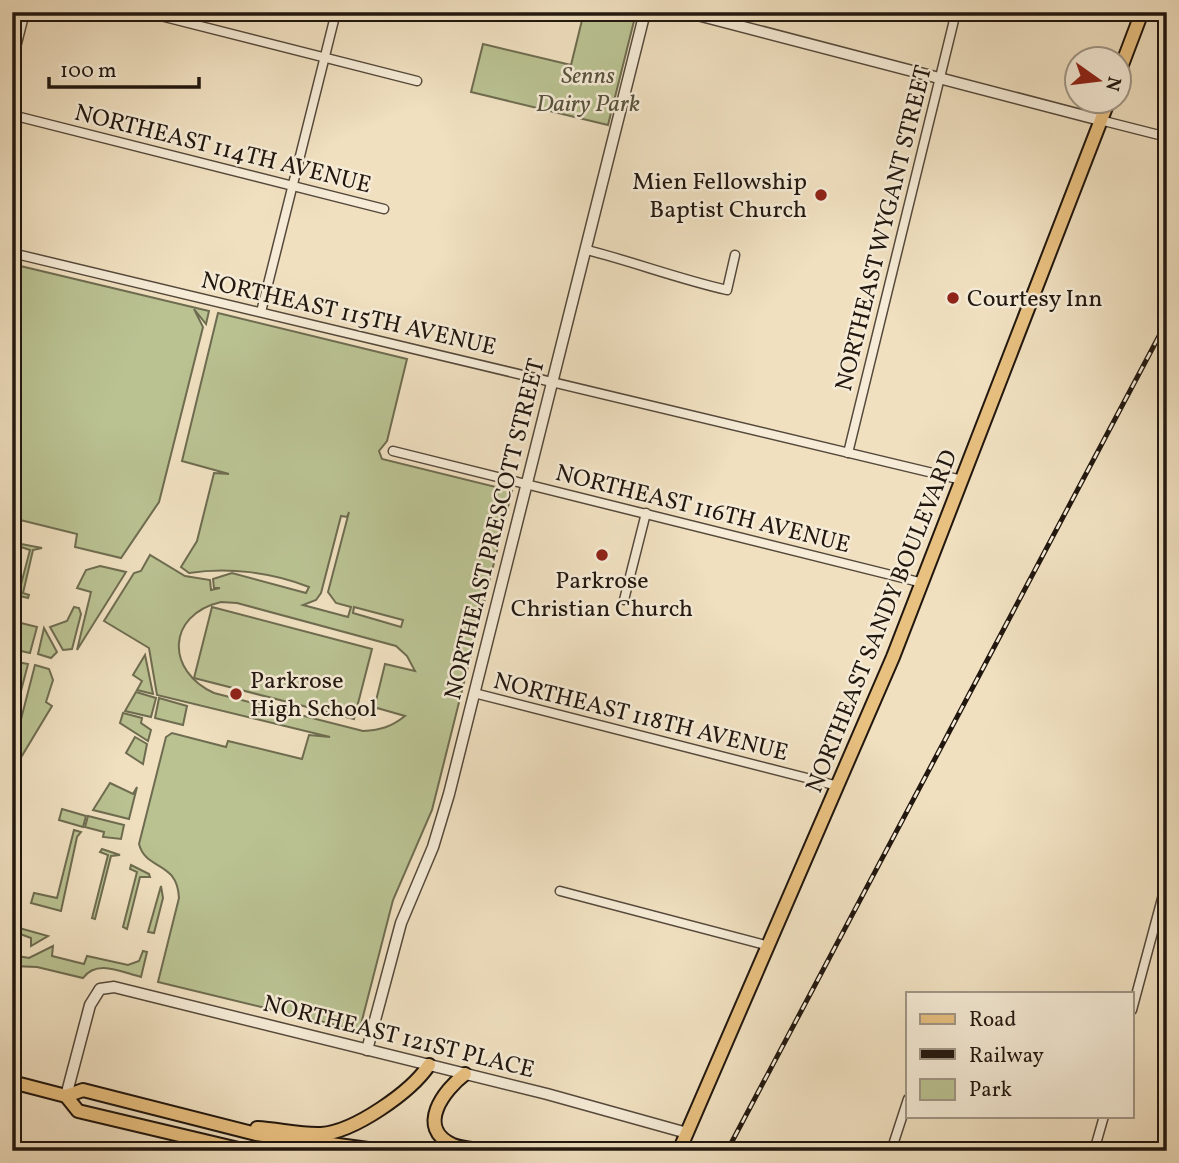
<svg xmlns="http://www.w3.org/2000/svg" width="1179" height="1163" viewBox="0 0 1179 1163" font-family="Vollkorn,serif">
  <rect width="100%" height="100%" fill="#f0e0c0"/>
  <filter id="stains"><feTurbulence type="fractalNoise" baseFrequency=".00286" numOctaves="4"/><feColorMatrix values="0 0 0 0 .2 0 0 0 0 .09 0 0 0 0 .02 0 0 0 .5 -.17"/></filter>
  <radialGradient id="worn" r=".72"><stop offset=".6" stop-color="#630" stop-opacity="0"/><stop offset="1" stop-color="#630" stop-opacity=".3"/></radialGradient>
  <g fill="#bac292" stroke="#6e6c50" stroke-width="2" fill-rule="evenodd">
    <path d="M 584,12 L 636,13 L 608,125 L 471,92 L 483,44 L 571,65 Z"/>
    <path d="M 12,264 L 209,311 L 206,324 L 194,309 L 203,327 L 159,502 L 121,558 L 75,547 L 77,534 L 12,518 Z"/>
    <path d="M 218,313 L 407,359 L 387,441 L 379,451 L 382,459 L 512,491 L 432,810 L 393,900 L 360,1028 L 356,1030 L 158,982 L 179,898 C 177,860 146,871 139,844 L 166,737 L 172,733 L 226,747 L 228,741 L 302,759 L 309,735 L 330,737 L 157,695 L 149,648 L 104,621 L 134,573 L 141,571 L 150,555 L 185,576 L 210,580 L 211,590 L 220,588 L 214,588 L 213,579 L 232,573 L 306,593 L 309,587 C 272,572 228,567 189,573 L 181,567 L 197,541 L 214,473 L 229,474 L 182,461 ZM 349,512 L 328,592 L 336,603 L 351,607 L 348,617 L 303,605 L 316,600 L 321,593 L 341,516 L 347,517 ZM 221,602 L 237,603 L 396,646 L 407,656 L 415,671 L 385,664 L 372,717 L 377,708 L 405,716 C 391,727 381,730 363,731 L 214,693 C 166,671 166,615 221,602 ZM 354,607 L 403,620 L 401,627 L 353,613 Z"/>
    <path d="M 21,544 L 42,548 L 33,550 L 23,593 L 29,595 L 28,598 L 12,594 L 12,591 L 19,592 L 30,550 L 21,547 Z"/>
    <path d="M 100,566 L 126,572 L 77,650 L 91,592 L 77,588 L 86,570 Z"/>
    <path d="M 74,607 L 79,608 L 81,614 L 72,649 L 63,650 L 50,627 L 67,621 Z"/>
    <path d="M 212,607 L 372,649 L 354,719 L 194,678 Z"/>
    <path d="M 17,622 L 37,627 L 30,653 L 12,649 Z"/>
    <path d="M 44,628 L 57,652 L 51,658 L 38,654 Z"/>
    <path d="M 145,655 L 153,694 L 137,690 L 142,681 L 133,675 Z"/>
    <path d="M 12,661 L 28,664 L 21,691 L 12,689 Z"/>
    <path d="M 35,665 L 49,669 L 53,680 L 46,702 L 52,706 L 20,759 L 12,754 Z"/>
    <path d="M 136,692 L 156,698 L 151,717 L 125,711 Z"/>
    <path d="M 159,698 L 187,706 L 183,725 L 155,718 Z"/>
    <path d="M 123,713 L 142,718 L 141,723 L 151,730 L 148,741 L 120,723 Z"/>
    <path d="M 135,737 L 147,744 L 143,764 L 126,753 Z"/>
    <path d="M 110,783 L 133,794 L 137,787 L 129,819 L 93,810 Z"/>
    <path d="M 62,809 L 86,816 L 83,827 L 59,820 Z"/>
    <path d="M 88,816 L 124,825 L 121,839 L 103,837 L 104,832 L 85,827 Z"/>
    <path d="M 74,830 L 81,832 L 77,837 L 61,911 L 31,903 L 34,893 L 57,898 Z"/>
    <path d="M 102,849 L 120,855 L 111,856 L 95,919 L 92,918 L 108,855 L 100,852 Z"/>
    <path d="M 131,865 L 149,874 L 150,877 L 140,877 L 127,929 L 123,927 L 137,872 L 130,869 Z"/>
    <path d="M 161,886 L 163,898 L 154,933 L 148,932 Z"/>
    <path d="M 12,926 L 48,936 L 31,946 L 31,938 L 12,931 Z"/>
    <path d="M 53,946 L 52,956 L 84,964 L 87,956 L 128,965 L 139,961 L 143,951 L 147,952 L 141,977 C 121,972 97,959 83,978 L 37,967 L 12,966 L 12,955 L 29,958 Z"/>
  </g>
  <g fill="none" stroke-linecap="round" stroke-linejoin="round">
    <g stroke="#55493b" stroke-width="11">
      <g id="minor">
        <path d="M 145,12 L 417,81"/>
        <path d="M 12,63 L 25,12"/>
        <path d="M 12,115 L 384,209"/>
        <path d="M 1100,120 L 1167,137"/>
        <path d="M 587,250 C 634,262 679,279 727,290 L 735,255"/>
        <path d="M 12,253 L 962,480"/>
        <path d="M 261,312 L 336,12"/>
        <path d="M 393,451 L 923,583"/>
        <path d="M 848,453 L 956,12"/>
        <path d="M 624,600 L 646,513"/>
        <path d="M 474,693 L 838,786"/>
        <path d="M 560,891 L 769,946"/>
        <path d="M 1132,1010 L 1167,880"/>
        <path d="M 891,1151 L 908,1099"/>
        <path d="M 1094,1151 L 1104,1116"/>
      </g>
    </g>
    <g stroke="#55493b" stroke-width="13">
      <g id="tertiary">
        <path d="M 686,12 L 1100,120"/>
        <path d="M 367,1050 L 401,923 L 433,847 L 449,794 L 645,12"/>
        <path d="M 66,1096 L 90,1005 L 100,989 L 114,987 L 547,1094 L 687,1133"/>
      </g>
    </g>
    <g stroke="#21170f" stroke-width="16">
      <g id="primary">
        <path d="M 1120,70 L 1142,12"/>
        <path d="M 465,1074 C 444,1090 415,1128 453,1145 C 463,1149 475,1149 486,1151"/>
        <path d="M 12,1082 L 66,1096 L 83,1090 L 256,1134 L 383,1151"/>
        <path d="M 66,1096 L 78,1111 L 247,1151"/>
        <path d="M 257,1128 C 278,1129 300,1135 321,1134 C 354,1132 411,1092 429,1065"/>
        <path d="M 679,1151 L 893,657 L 1108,102"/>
      </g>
    </g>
    <use href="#minor" stroke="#f5ebd6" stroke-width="8"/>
    <use href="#tertiary" stroke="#f5ebd6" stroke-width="10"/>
    <use href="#primary" stroke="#e8c080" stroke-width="12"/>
    <g stroke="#21170f" stroke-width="5">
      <path id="rail" d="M 727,1151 L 1167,321"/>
    </g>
    <use href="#rail" stroke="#f5ebd6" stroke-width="2.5" stroke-dasharray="8" stroke-linecap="butt"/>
  </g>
  <g fill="#8f2418" stroke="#f5ebd6" stroke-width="2.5">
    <circle cx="821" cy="195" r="7"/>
    <circle cx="953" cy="298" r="7"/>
    <circle cx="602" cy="555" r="7"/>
    <circle cx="236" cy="694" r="7"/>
  </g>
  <g text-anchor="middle" stroke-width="5" stroke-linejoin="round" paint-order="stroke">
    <g font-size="24" font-style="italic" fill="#57533d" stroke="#f5ebd6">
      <text x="588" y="83">Senns<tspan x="588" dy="28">Dairy Park</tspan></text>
    </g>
    <g font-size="24" fill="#21170f" stroke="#f5ebd6">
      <text transform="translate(223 148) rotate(14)" y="8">NORTHEAST 114TH AVENUE</text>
      <text transform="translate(883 228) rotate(-76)" y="8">NORTHEAST WYGANT STREET</text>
      <text transform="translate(349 313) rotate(13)" y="8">NORTHEAST 115TH AVENUE</text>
      <text transform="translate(703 508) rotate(14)" y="8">NORTHEAST 116TH AVENUE</text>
      <text transform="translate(494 529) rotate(-76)" y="8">NORTHEAST PRESCOTT STREET</text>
      <text transform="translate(881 621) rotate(-68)" y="8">NORTHEAST SANDY BOULEVARD</text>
      <text transform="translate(641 716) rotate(14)" y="8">NORTHEAST 118TH AVENUE</text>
      <text transform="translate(399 1036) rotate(14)" y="8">NORTHEAST 121ST PLACE</text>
    </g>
    <g font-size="24" fill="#21170f" stroke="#f5ebd6" text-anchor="start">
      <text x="807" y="189" text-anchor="end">Mien Fellowship<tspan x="807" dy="28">Baptist Church</tspan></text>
      <text x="967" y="306">Courtesy Inn</text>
      <text x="602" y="588" text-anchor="middle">Parkrose<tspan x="602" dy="28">Christian Church</tspan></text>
      <text x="250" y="688">Parkrose<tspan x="250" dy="28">High School</tspan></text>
    </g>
  </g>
  <rect width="1179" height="1163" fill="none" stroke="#f0e0c0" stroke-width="42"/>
  <rect x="14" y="14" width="1151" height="1135" fill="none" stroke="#21170f" stroke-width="3.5"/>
  <rect x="21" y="21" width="1137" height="1121" fill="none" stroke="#21170f" stroke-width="2"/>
  <rect x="906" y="992" width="228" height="126" fill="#f5ebd6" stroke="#a09686" stroke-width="2"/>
  <rect x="920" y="1014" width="35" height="10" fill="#e8c080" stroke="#a09686" stroke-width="2"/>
  <text x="969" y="1026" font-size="21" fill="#21170f">Road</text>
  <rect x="920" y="1049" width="35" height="10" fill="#21170f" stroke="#a09686" stroke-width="2"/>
  <text x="969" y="1062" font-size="21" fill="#21170f">Railway</text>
  <rect x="920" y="1079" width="35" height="21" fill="#bac292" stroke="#a09686" stroke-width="2"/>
  <text x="969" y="1096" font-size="21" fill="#21170f">Park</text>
  <g transform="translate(1098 80) rotate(104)"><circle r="33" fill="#f5ebd6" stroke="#a09686" stroke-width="2"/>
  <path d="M0-5L12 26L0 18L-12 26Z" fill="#8f2418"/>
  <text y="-10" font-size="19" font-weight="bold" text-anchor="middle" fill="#21170f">N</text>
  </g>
  <path d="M49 77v10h150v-10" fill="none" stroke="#21170f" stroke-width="3.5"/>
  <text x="60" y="77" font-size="21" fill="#21170f" stroke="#f5ebd6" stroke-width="5" paint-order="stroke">100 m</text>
  <rect width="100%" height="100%" filter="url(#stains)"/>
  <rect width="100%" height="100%" fill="url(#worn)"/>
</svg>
